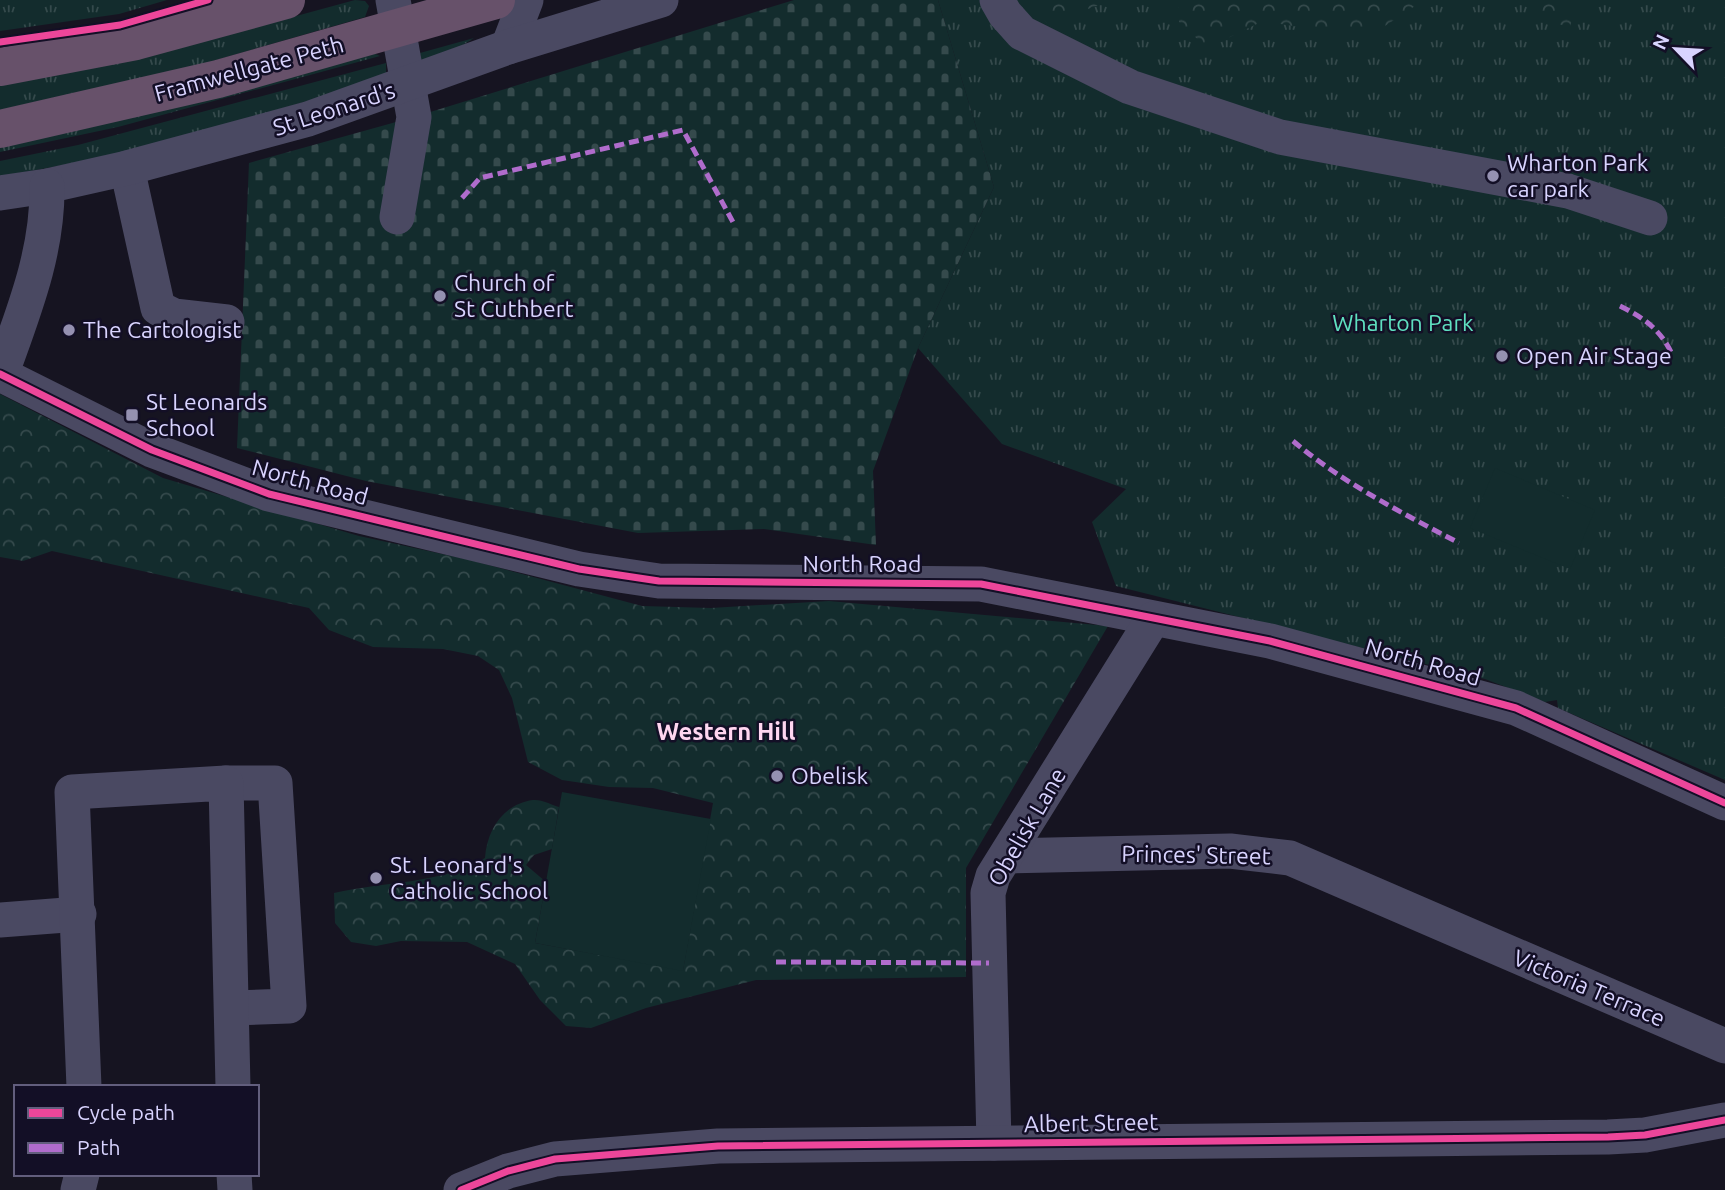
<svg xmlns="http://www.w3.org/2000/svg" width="1725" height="1190" viewBox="0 0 1725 1190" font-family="Ubuntu,sans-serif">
  <defs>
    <pattern id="grass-tufts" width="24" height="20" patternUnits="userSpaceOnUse" patternTransform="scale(1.75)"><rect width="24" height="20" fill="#132c2d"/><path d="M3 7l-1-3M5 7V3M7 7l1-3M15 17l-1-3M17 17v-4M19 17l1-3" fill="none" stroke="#354a4c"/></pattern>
    <pattern id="forest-crowns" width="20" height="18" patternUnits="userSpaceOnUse" patternTransform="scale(1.75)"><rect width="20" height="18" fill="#132c2d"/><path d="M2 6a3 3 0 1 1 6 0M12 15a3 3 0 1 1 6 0" fill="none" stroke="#354a4c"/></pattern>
    <pattern id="cemetery-stones" width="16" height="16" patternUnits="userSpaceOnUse" patternTransform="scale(1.75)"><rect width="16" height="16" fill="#132c2d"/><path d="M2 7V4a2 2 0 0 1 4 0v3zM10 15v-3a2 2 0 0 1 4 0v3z" fill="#354a4c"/></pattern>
  </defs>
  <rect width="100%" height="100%" fill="#161421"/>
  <g fill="url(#grass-tufts)">
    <path d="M 0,0 L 167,0 L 119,14 L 0,31 Z"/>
    <path d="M 355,0 L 365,1 L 369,6 L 365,17 L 206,63 L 0,110 L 0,81 L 171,50 Z"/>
    <path d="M 938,0 L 1725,0 L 1725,780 L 1558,708 L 1557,700 L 1545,702 L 1485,679 L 1116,586 L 1092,522 L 1126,489 L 1002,444 L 918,348 L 994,187 Z"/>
    <path d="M 474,38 L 436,62 L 421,60 L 420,53 Z"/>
    <path d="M 373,53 L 380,56 L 118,127 L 0,152 L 0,144 Z"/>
    <path d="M 386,63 L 386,73 L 378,80 C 254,117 129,157 0,176 L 0,161 L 78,145 Z"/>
  </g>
  <g fill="url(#forest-crowns)">
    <path d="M 1028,0 L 1114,0 L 1047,23 Z"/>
    <path d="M 1178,0 L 1424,0 L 1367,38 L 1263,21 L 1207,48 L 1179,22 Z"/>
    <path d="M 1532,0 L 1579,0 L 1570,26 L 1541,22 Z"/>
    <path d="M 0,394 L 163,478 L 359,536 L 470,560 L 642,606 L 711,608 L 829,601 L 1108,626 L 966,868 L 966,977 L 756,980 L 646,1008 L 591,1028 L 566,1026 L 540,1000 L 515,964 L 467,942 L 401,941 L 376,946 L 351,942 L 335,923 L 334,893 C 385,881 438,885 485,858 C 487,830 503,804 533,800 C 541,799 552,805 559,807 L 552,849 L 534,855 L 526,865 L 546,882 L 535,943 L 683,970 L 713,803 L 653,788 L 609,787 L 562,780 L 528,762 L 512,698 L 499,670 L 478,656 L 443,649 L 373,647 L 329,630 L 309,608 L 52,551 L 23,561 L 0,557 Z"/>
  </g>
  <path fill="url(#cemetery-stones)" d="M 794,0 L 938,0 L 994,187 L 918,348 L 873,471 L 876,545 L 764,529 L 638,533 L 366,481 L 237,448 L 249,163 L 414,117 Z"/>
  <g fill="#132c2d">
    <path d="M 1495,468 L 1595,510 L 1570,569 L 1470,528 Z"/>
    <path d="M 562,792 L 711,819 L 683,971 L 535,943 Z"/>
  </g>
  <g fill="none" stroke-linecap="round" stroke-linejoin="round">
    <g stroke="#4a4962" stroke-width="35">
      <path d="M 393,0 L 414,117 L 397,217"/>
      <path d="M 997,0 L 1005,14 L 1022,33 L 1130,87 L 1280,137 L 1568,191 L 1650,218"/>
      <path d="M 508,47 L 526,0"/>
      <path d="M 127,168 L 158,308 L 174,316 L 227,322"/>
      <path d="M 0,193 L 47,186 L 127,168 L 308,119 L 508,47 L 661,0"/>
      <path d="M 0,374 L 152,450 L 269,494 L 579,569 L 659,581 L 981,584 L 1270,641 L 1516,708 L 1725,803"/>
      <path d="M 1,375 C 23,313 48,253 47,186"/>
      <path d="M 226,783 L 275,783 L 289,1006 L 232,1008"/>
      <path d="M 1008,856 L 1230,851 L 1290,858 L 1725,1046"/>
      <path d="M 0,920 L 79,914"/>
      <path d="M 84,1087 L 72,792 L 226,783 L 233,1087"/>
      <path d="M 994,1143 L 988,893 L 993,876 L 1153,619"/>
      <path d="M 234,1174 L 235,1190"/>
      <path d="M 78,1190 L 82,1174"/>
      <path d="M 461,1190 L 508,1171 L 555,1159 L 718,1146 L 1608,1137 L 1645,1135 L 1725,1120"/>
    </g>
    <g stroke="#67516a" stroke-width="38">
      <path d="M 0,67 L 136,41 L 286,0"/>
      <path d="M 0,129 L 218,79 L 496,0"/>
    </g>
    <g stroke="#b06ccc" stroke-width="5" stroke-dasharray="10 5" stroke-linecap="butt">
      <path d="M 462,198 L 480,178 L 683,130 L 734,224"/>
      <path d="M 1620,306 C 1644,318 1660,329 1672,354"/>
      <path d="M 1293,441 C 1343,483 1402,513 1459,543"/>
      <path d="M 776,962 L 989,963"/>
    </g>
    <g stroke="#130f26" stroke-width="11">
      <g id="cycleway">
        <path d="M 0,42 L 120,25 L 208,0"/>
        <path d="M 0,374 L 152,450 L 269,494 L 579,569 L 659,581 L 981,584 L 1270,641 L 1516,708 L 1725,803"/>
        <path d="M 461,1190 L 508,1171 L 555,1159 L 718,1146 L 1608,1137 L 1645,1135 L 1725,1120"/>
      </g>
    </g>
    <use href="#cycleway" stroke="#ed469a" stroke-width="7"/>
  </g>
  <g fill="#9591b1" stroke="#130f26" stroke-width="2.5">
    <circle cx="1493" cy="176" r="7"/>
    <circle cx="440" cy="296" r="7"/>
    <circle cx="69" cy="330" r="7"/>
    <circle cx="1502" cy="356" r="7"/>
    <rect x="125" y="408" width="14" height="14" rx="3.5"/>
    <circle cx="777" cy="776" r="7"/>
    <circle cx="376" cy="878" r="7"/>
  </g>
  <g text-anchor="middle" stroke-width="5" stroke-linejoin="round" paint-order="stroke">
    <g font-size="23" fill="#d9d4ff" stroke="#130f26">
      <text transform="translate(249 69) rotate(-15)" y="8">Framwellgate Peth</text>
      <text transform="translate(334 109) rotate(-18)" y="8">St Leonard's</text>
      <text transform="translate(310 482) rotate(15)" y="8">North Road</text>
      <text x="862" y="572">North Road</text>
      <text transform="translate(1423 662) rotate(16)" y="8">North Road</text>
      <text transform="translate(1027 827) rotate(-60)" y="8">Obelisk Lane</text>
      <text transform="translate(1196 855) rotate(1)" y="8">Princes' Street</text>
      <text transform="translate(1589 988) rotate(23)" y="8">Victoria Terrace</text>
      <text transform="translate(1091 1123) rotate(-1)" y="8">Albert Street</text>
    </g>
    <g font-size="23" fill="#d9d4ff" stroke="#130f26" text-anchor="start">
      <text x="1507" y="171">Wharton Park<tspan x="1507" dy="26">car park</tspan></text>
      <text x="454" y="291">Church of<tspan x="454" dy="26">St Cuthbert</tspan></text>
      <text x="83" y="338">The Cartologist</text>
      <text x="1516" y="364">Open Air Stage</text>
      <text x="146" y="410">St Leonards<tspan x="146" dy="26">School</tspan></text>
      <text x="791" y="784">Obelisk</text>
      <text x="390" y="873">St. Leonard's<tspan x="390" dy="26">Catholic School</tspan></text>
    </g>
    <g font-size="23" fill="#5fe0c0" stroke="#130f26">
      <text x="1403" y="331">Wharton Park</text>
    </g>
    <g font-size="24" font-weight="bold" fill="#ffd6f0" stroke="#130f26">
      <text x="726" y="740">Western Hill</text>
    </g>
  </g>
  <rect x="14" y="1085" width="245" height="91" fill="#130f26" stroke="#625e7d" stroke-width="2"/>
  <rect x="28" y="1108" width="35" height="10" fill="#ed469a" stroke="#625e7d" stroke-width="2"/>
  <text x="77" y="1120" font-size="21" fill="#d9d4ff">Cycle path</text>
  <rect x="28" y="1143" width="35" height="10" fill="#b06ccc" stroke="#625e7d" stroke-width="2"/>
  <text x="77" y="1155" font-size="21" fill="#d9d4ff">Path</text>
  <g transform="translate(1676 49) rotate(295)" stroke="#130f26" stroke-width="5" paint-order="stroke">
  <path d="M0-5L12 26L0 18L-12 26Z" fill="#d9d4ff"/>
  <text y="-10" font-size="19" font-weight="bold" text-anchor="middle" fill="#d9d4ff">N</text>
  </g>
</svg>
